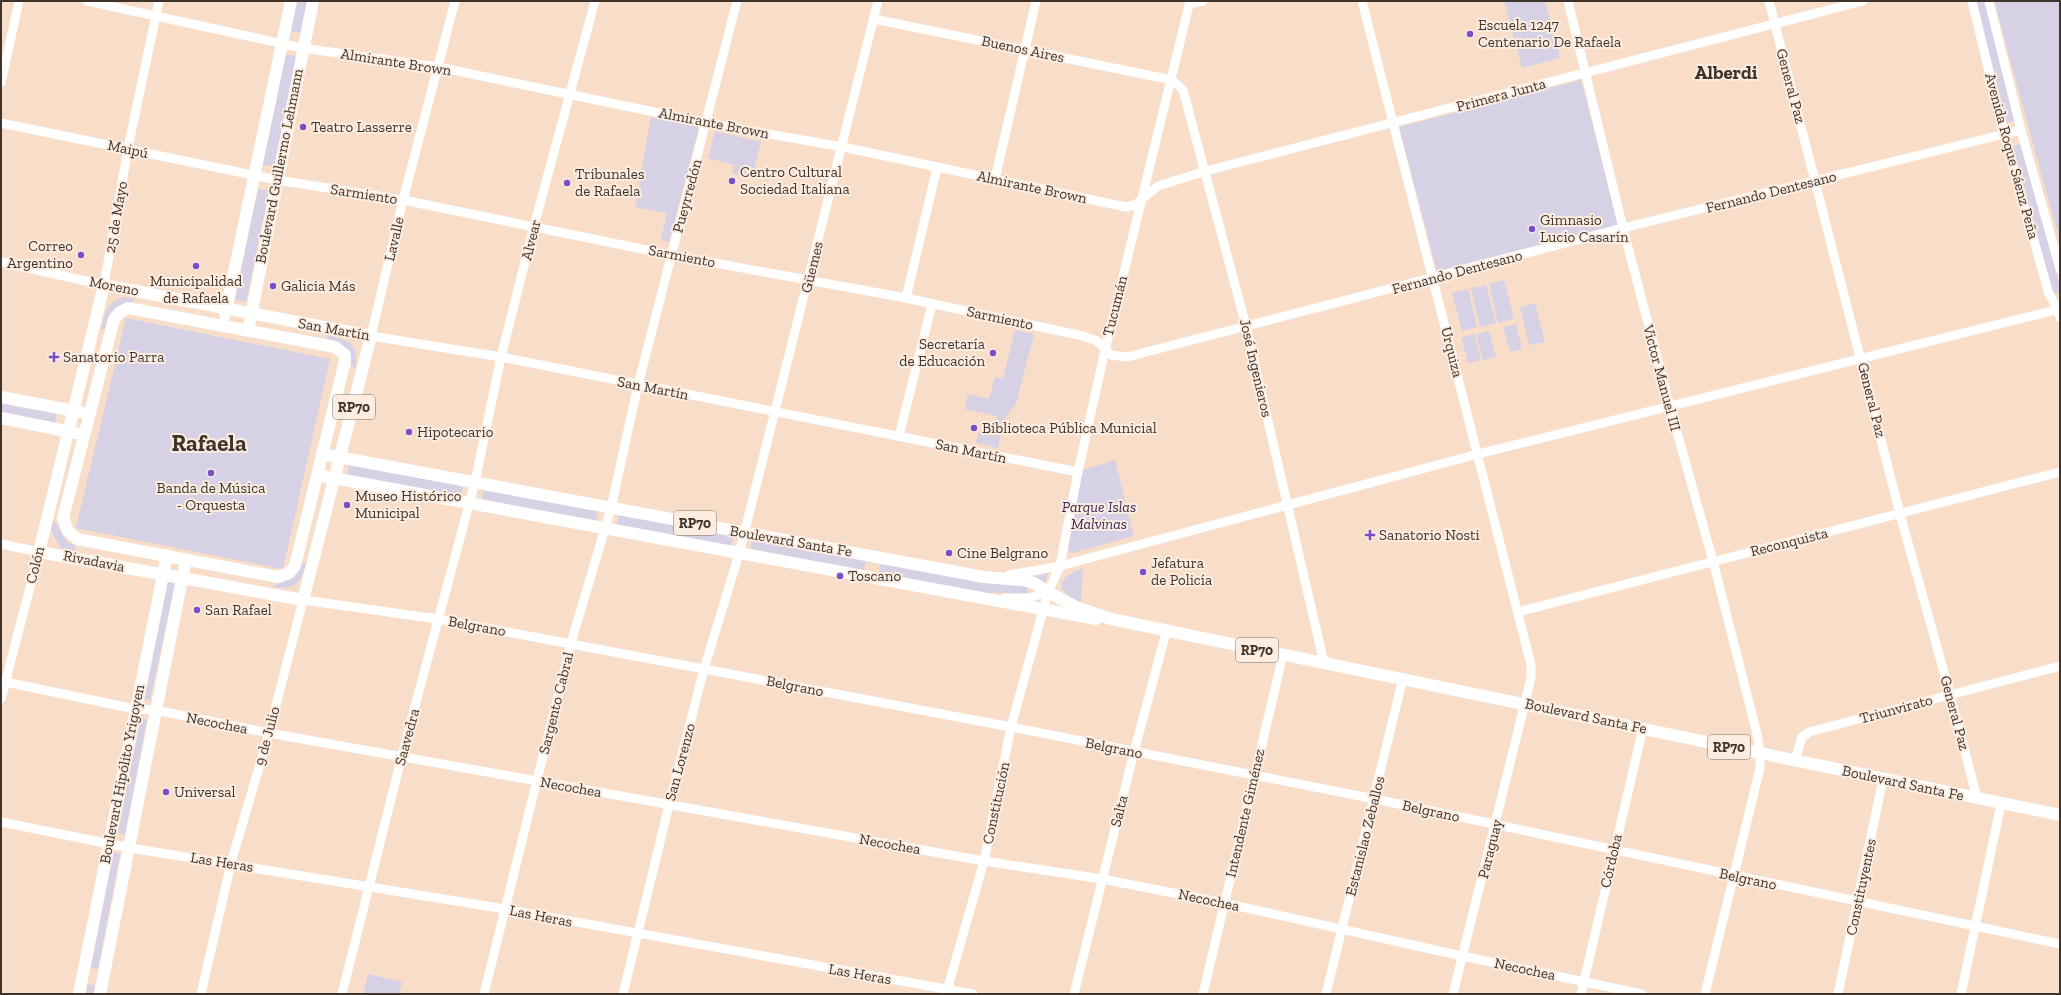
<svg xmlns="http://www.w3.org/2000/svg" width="2061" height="995" viewBox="0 0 2061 995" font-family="'Zilla Slab',serif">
  <rect width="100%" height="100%" fill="#f8ddc9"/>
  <g fill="#d6d1e5">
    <path d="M 297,1 L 309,1 L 302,33 L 291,31 Z"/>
    <path d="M 1504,1 L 1545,1 L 1560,58 L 1522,68 Z"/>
    <path d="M 1976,1 L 1986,1 L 2015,121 L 2007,123 Z"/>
    <path d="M 1994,1 L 2060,1 L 2060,241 Z"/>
    <path d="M 285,54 L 297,57 L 274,167 L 262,165 Z"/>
    <path d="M 1581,80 L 1618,225 L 1437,271 L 1399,127 Z"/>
    <path d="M 651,117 L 699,127 L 669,242 L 661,240 L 667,213 L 635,207 Z"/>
    <path d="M 715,131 L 761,142 L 752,178 L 732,173 L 734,165 L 708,158 Z"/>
    <path d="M 2023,144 L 2060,287 L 2060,292 L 2053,294 L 2013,146 Z"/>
    <path d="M 258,189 L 269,191 L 246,302 L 235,300 Z"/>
    <path d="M 1504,280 L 1514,319 L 1498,323 L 1489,284 Z"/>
    <path d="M 1486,285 L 1496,323 L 1480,327 L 1471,288 Z"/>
    <path d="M 1468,289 L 1477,327 L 1462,331 L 1452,293 Z"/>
    <path d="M 123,297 L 135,299 L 108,328 L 101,330 C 104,314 106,303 123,297 Z"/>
    <path d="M 1535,303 L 1545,342 L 1529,345 L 1520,307 Z"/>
    <path d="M 126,318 L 330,359 L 283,569 L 76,528 Z"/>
    <path d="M 1516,324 L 1522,349 L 1510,352 L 1503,327 Z"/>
    <path d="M 1015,330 L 1034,334 L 1016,404 L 1005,417 L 998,448 L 976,443 L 979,431 L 987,433 L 989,423 L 996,424 L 997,416 L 965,409 L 968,394 L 989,399 L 995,377 L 1003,379 Z"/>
    <path d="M 1489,331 L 1496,357 L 1483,360 L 1476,334 Z"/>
    <path d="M 1474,334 L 1481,360 L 1468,363 L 1461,338 Z"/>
    <path d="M 326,335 C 348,339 360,343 355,369 L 329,342 Z"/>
    <path d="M 1,402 L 57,412 L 55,424 L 1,414 Z"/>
    <path d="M 1115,460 L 1134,536 L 1072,553 L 1067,548 L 1080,471 Z"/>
    <path d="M 349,465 L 463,486 L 461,496 L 347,475 Z"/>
    <path d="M 484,490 L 598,511 L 596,521 L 482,500 Z"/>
    <path d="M 619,514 L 733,536 L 731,546 L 617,525 Z"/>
    <path d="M 53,520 C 59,527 62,535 68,543 L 74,544 L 77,551 L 61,548 L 51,531 Z"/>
    <path d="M 752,539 L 866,560 L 864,570 L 750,549 Z"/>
    <path d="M 307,562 C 301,582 296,591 273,587 L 300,564 Z"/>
    <path d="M 880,563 L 992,584 L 1025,585 L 1027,587 L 1028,592 L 1026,594 L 994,592 L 987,594 L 879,573 Z"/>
    <path d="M 1083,568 L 1081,602 C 1054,591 1056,578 1083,568 Z"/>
    <path d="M 1048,573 L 1045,583 L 1032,577 Z"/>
    <path d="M 167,582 L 175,584 L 150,700 L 143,699 Z"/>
    <path d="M 140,718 L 147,720 L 125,835 L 118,833 Z"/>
    <path d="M 113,852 L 120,854 L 98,969 L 91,968 Z"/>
    <path d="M 368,974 L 402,982 L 399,994 L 363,994 Z"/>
    <path d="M 87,984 L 95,986 L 93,994 L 86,994 Z"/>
  </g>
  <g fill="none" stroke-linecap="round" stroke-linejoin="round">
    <g stroke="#fff" stroke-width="9">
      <path d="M 87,1 L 302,48 L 438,67 L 707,123 L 843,147 L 1126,207 L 1135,205 L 1158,186 L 1206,171 L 1863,1"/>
      <path d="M 455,1 L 403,200 L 371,336 L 501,357 L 1078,472"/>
      <path d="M 1362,1 L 1531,665 L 1531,678 L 1453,994"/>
      <path d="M 1568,1 L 1623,228 L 1670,407 L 1713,561 L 1757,734 L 1760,753 L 1760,768 L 1705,994"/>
      <path d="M 1769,1 L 1900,514 L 1950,694 L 1977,798"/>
      <path d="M 1972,1 L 2004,134 L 2049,294 L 2058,309 L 2060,318"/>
      <path d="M 1989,1 L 2021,130 L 2060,269"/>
      <path d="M 1189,4 L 1203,1"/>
      <path d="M 874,19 L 1172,80 L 1183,90 L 1246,326 L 1324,663"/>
      <path d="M 1,83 L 19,1"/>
      <path d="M 1,123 L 277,180 L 403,200 L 671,255 L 906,298 L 1083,336 L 1097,341 L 1111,355 L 1127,357 L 1623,228 L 2021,130"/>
      <path d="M 995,179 L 1036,1"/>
      <path d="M 1,262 L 104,285 L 128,148 L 159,1"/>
      <path d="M 906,298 L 937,168"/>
      <path d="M 899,436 L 932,304"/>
      <path d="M 1,544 L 39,552 L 1,699"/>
      <path d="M 1009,575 L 1060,566 L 1478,454 L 2060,309"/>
      <path d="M 1005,598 L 1028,598 L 1048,592"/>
      <path d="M 1518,612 L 2060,472"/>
      <path d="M 1,681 L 135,709 L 155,710 L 269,733 L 984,861 L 1102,879 L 1224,903 L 1462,956 L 1642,994"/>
      <path d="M 1795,760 L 1802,737 L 1809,732 L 2060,666"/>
      <path d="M 1,822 L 130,848 L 505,909 L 973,994"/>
      <path d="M 201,994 L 231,863 L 269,733 L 303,600 L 438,619 L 1011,727 L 1375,799 L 2060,944"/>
      <path d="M 342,994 L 402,755 L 475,482 L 501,357 L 534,226 L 595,1"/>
      <path d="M 484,994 L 571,643 L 611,508 L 638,385 L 737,1"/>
      <path d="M 623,994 L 669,805 L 704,669 L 739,554 L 878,1"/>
      <path d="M 946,994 L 984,861 L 1011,727 L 1048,592 L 1060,566 L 1078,472 L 1105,350 L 1190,1"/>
      <path d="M 1074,994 L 1134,752 L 1167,629"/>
      <path d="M 1203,994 L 1283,655"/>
      <path d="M 1326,994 L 1403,678"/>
      <path d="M 1581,994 L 1643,728"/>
      <path d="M 1838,994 L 1883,779"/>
      <path d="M 1961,994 L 2001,804"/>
    </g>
    <g stroke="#fff" stroke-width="12">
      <path d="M 104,285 L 371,336 L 303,600 L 39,552 Z"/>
      <path d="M 128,308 L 335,347 L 345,355 L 345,361 L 295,566 L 289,573 L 278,577 L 77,539 L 68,531 L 63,518 L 114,319 L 120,312 Z"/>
      <path d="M 225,315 L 291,1"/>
      <path d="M 248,331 L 313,1"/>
      <path d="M 1,397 L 80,412"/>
      <path d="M 1,418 L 76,433"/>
      <path d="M 322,454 L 984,577 L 1023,580 L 1034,583 L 1048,592 L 1076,607 L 1111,619 L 2060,815"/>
      <path d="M 317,475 L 1096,619"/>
      <path d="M 79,994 L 167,555"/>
      <path d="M 100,994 L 186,559"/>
    </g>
  </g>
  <g fill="#784fc7" stroke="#fdede1" stroke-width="1.5">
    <circle cx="1470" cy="34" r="4"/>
    <circle cx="303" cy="127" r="4"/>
    <circle cx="732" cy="181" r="4"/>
    <circle cx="567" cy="183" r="4"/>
    <circle cx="1532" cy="229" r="4"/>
    <circle cx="81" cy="255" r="4"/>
    <circle cx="196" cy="266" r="4"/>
    <circle cx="273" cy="286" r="4"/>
    <circle cx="993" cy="353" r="4"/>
    <path d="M52 351h4v4h4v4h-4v4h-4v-4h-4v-4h4z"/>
    <circle cx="974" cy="428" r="4"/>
    <circle cx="409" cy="432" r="4"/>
    <circle cx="211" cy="473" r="4"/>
    <circle cx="347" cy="505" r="4"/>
    <path d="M1368 529h4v4h4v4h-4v4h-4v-4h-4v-4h4z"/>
    <circle cx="949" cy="553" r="4"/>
    <circle cx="1143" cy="572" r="4"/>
    <circle cx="840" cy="576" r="4"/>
    <circle cx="197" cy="610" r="4"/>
    <circle cx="166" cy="792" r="4"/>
  </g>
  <g text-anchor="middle" stroke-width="4" stroke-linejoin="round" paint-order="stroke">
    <g fill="#fdede1" stroke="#776c62" stroke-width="1">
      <rect x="333" y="395" width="42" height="24" rx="3"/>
      <rect x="674" y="511" width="42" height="24" rx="3"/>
      <rect x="1236" y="638" width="42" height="24" rx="3"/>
      <rect x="1708" y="735" width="42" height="24" rx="3"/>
    </g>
    <g font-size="14" font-weight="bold" fill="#3e342c">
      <text x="354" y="412">RP70</text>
      <text x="695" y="528">RP70</text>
      <text x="1257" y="655">RP70</text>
      <text x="1729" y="752">RP70</text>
    </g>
    <g font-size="15" fill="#3e342c" stroke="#fdede1" text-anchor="start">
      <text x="1478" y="30">Escuela 1247<tspan x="1478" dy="17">Centenario De Rafaela</tspan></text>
      <text x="311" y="132">Teatro Lasserre</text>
      <text x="740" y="177">Centro Cultural<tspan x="740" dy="17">Sociedad Italiana</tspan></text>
      <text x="575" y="179">Tribunales<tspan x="575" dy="17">de Rafaela</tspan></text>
      <text x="1540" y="225">Gimnasio<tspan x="1540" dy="17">Lucio Casarín</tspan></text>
      <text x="73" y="251" text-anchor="end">Correo<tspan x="73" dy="17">Argentino</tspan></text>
      <text x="196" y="286" text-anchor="middle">Municipalidad<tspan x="196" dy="17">de Rafaela</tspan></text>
      <text x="281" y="291">Galicia Más</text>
      <text x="985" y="349" text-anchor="end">Secretaría<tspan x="985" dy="17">de Educación</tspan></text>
      <text x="63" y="362">Sanatorio Parra</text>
      <text x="982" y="433">Biblioteca Pública Municial</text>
      <text x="417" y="437">Hipotecario</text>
      <text x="211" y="493" text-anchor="middle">Banda de Música<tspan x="211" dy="17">- Orquesta</tspan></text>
      <text x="355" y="501">Museo Histórico<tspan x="355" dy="17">Municipal</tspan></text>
      <text x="1379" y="540">Sanatorio Nosti</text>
      <text x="957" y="558">Cine Belgrano</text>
      <text x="1151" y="568">Jefatura<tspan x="1151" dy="17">de Policía</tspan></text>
      <text x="848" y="581">Toscano</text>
      <text x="205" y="615">San Rafael</text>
      <text x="174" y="797">Universal</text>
    </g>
    <g font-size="15" fill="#3e342c" stroke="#fdede1">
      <text transform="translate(1023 49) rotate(12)" y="5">Buenos Aires</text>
      <text transform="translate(396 62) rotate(9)" y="5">Almirante Brown</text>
      <text transform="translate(1791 86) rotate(75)" y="5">General Paz</text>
      <text transform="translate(1501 95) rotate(-15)" y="5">Primera Junta</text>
      <text transform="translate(714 123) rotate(11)" y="5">Almirante Brown</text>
      <text transform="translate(128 149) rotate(12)" y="5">Maipú</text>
      <text transform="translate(2012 156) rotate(75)" y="5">Avenida Roque Sáenz Peña</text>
      <text transform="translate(279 166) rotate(-79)" y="5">Boulevard Guillermo Lehmann</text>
      <text transform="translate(1032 187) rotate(12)" y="5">Almirante Brown</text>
      <text transform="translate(1771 192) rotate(-14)" y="5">Fernando Dentesano</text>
      <text transform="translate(364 194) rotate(9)" y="5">Sarmiento</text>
      <text transform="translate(687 196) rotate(-75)" y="5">Pueyrredón</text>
      <text transform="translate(116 217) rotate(-80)" y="5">25 de Mayo</text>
      <text transform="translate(394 239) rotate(-77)" y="5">Lavalle</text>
      <text transform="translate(531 240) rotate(-76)" y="5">Alvear</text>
      <text transform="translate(682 256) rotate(11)" y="5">Sarmiento</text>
      <text transform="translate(812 267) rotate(-76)" y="5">Güemes</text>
      <text transform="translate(1457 272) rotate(-15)" y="5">Fernando Dentesano</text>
      <text transform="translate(114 286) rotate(11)" y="5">Moreno</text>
      <text transform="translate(1115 306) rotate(-76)" y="5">Tucumán</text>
      <text transform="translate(1000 318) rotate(12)" y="5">Sarmiento</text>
      <text transform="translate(334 329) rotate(10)" y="5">San Martín</text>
      <text transform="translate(1452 352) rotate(76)" y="5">Urquiza</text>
      <text transform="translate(1256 368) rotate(77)" y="5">José Ingenieros</text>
      <text transform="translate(1662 378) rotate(75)" y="5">Victor Manuel III</text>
      <text transform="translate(653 388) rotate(11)" y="5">San Martín</text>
      <text transform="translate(1872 400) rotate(76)" y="5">General Paz</text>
      <text transform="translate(971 451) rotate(12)" y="5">San Martín</text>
      <text transform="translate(791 541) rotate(10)" y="5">Boulevard Santa Fe</text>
      <text transform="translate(1789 542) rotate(-14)" y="5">Reconquista</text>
      <text transform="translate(94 561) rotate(11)" y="5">Rivadavia</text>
      <text transform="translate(35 565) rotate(-76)" y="5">Colón</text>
      <text transform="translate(477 626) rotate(10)" y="5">Belgrano</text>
      <text transform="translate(795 686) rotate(11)" y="5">Belgrano</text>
      <text transform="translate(556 703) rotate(-76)" y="5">Sargento Cabral</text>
      <text transform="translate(1896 709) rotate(-15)" y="5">Triunvirato</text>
      <text transform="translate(1955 713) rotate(75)" y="5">General Paz</text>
      <text transform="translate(1586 716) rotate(12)" y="5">Boulevard Santa Fe</text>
      <text transform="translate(217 723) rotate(11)" y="5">Necochea</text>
      <text transform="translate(267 736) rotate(-75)" y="5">9 de Julio</text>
      <text transform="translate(407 737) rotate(-75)" y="5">Saavedra</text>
      <text transform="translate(1114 748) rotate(11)" y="5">Belgrano</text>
      <text transform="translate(680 762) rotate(-75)" y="5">San Lorenzo</text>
      <text transform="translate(122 774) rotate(-79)" y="5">Boulevard Hipólito Yrigoyen</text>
      <text transform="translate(1903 783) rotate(12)" y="5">Boulevard Santa Fe</text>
      <text transform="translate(571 787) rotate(10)" y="5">Necochea</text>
      <text transform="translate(996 803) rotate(-78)" y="5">Constitución</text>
      <text transform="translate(1119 811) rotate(-76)" y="5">Salta</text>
      <text transform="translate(1431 811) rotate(12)" y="5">Belgrano</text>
      <text transform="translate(1245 813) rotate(-77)" y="5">Intendente Giménez</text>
      <text transform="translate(1365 836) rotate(-76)" y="5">Estanislao Zeballos</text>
      <text transform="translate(890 844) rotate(10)" y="5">Necochea</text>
      <text transform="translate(1490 849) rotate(-76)" y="5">Paraguay</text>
      <text transform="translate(1611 861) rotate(-77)" y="5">Córdoba</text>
      <text transform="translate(222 862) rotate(9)" y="5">Las Heras</text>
      <text transform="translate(1748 879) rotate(12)" y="5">Belgrano</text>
      <text transform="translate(1861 887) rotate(-78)" y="5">Constituyentes</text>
      <text transform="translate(1209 900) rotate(12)" y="5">Necochea</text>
      <text transform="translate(541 916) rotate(11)" y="5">Las Heras</text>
      <text transform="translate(1525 969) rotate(12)" y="5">Necochea</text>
      <text transform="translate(860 974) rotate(10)" y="5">Las Heras</text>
    </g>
    <g font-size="15" font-style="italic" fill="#372b55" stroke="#fdede1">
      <text x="1099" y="512">Parque Islas<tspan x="1099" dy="17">Malvinas</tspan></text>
    </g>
    <g font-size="19" font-weight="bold" fill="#3e342c" stroke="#fdede1">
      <text x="1726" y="79">Alberdi</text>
    </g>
    <g font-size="23" font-weight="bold" fill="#3e342c" stroke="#fdede1">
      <text x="209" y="451">Rafaela</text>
    </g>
  </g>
  <rect width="2061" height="995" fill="none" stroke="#3e342c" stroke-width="4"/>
</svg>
